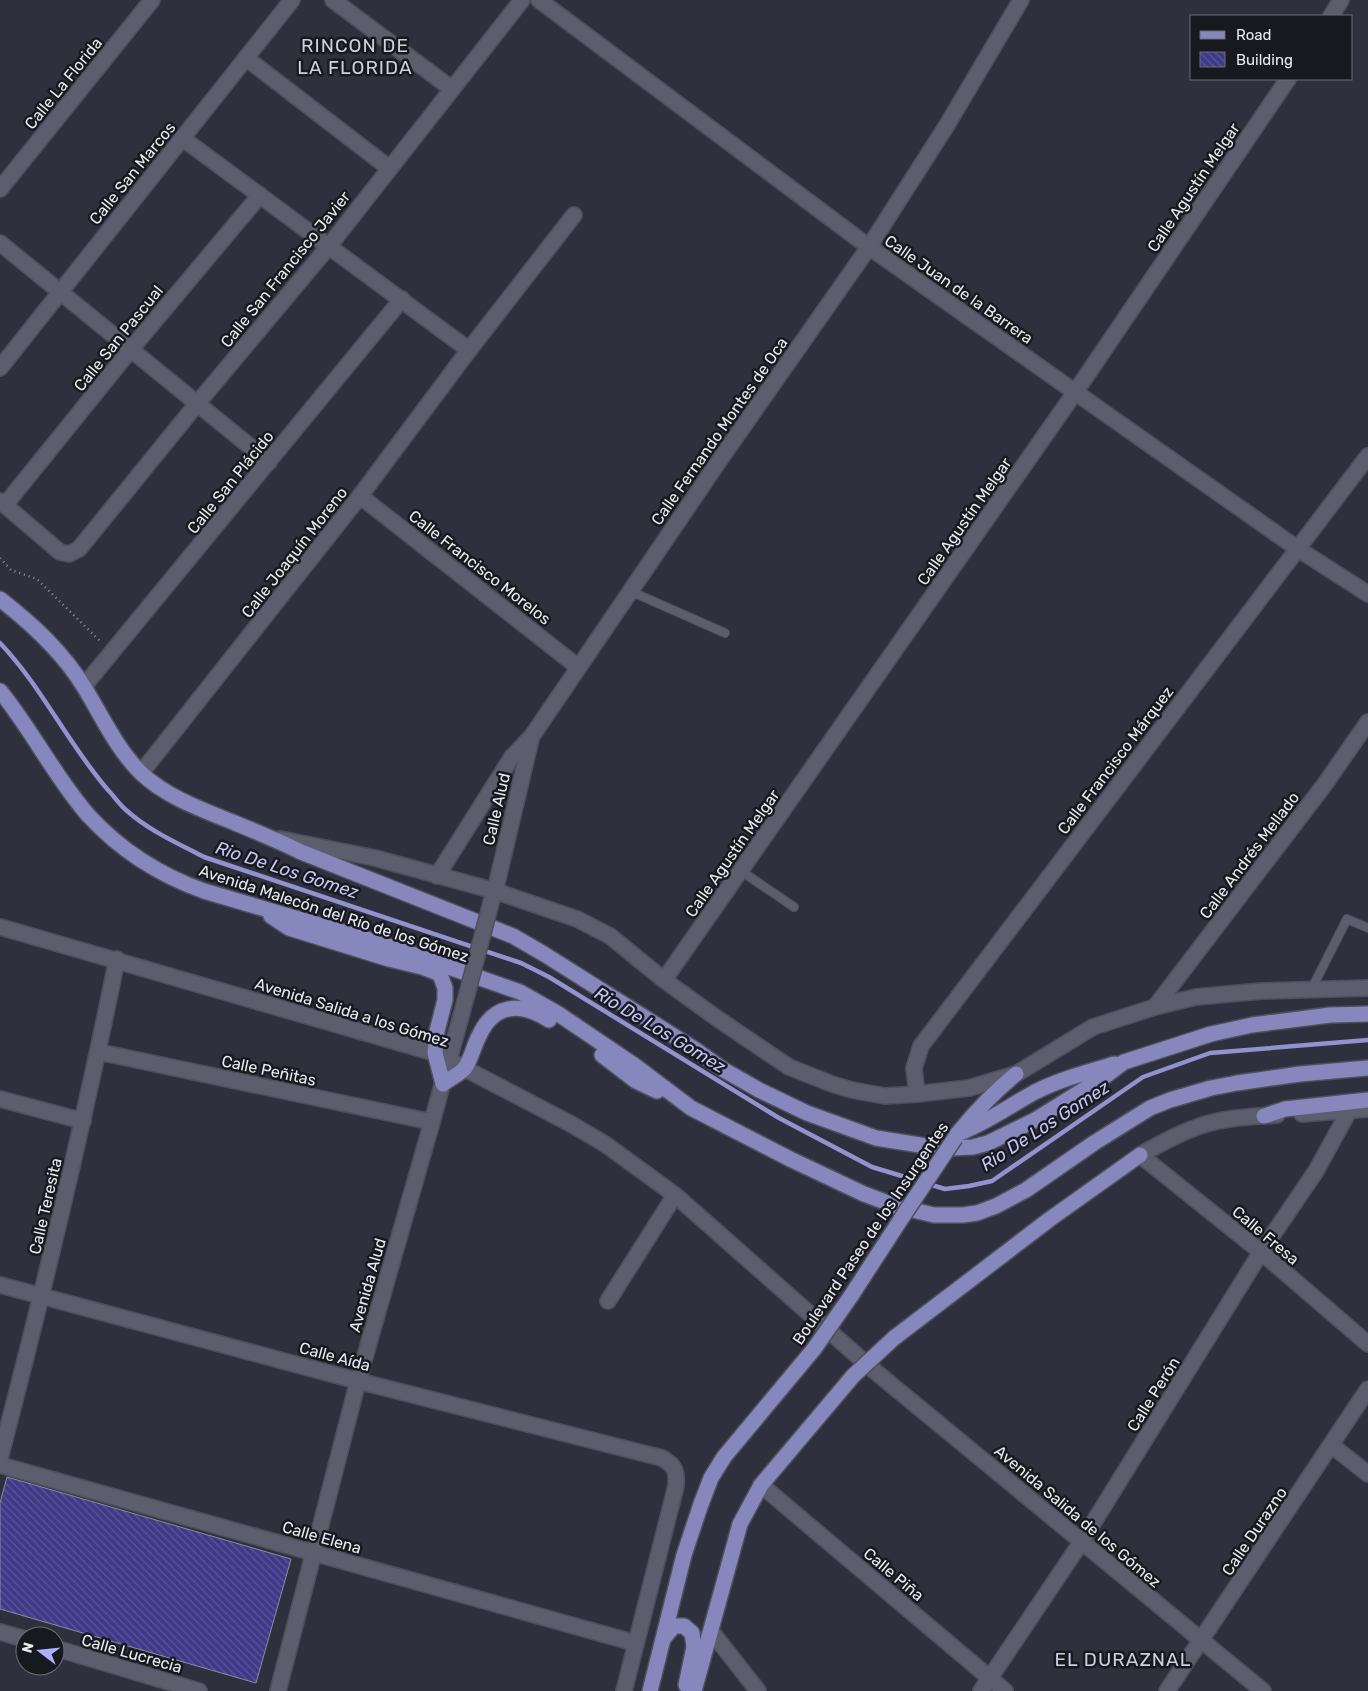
<svg xmlns="http://www.w3.org/2000/svg" width="1368" height="1691" viewBox="0 0 1368 1691" font-family="Rubik,sans-serif">
  <defs>
    <pattern id="building-back-hatch" width="6" height="6" patternUnits="userSpaceOnUse" patternTransform="scale(1.25)"><rect width="6" height="6" fill="#3f3a88"/><path d="M-1 5l2 2M0 0l6 6M5-1l2 2" fill="none" stroke="#5b5799"/></pattern>
  </defs>
  <rect width="100%" height="100%" fill="#2f303e"/>
  <g fill="none" stroke-linecap="round" stroke-linejoin="round">
    <path stroke="#9292ce" stroke-width="4.5" d="M 0,643 C 42,687 68,744 108,790 C 114,796 119,804 126,810 C 148,830 177,843 204,857 L 521,963 L 549,977 L 779,1118 L 872,1167 L 945,1189 L 969,1186 L 992,1181 L 1143,1077 L 1210,1053 L 1368,1040"/>
  </g>
  <path fill="url(#building-back-hatch)" stroke="#8c8d9d" d="M 7,1477 L 291,1559 L 256,1683 L 0,1609 L 0,1503 Z"/>
  <g fill="none" stroke-linecap="round" stroke-linejoin="round">
    <g stroke="#4e4f5a" stroke-width="10">
      <g id="lane">
        <path d="M 630,591 L 725,633"/>
        <path d="M 741,871 L 794,907"/>
        <path d="M 1311,990 L 1347,919 L 1368,928"/>
      </g>
    </g>
    <g stroke="#4e4f5a" stroke-width="18">
      <g id="street">
        <path d="M 333,0 L 452,89"/>
        <path d="M 539,0 L 869,247 L 1298,549 L 1368,594"/>
        <path d="M 1331,16 L 1341,0"/>
        <path d="M 246,58 L 389,168"/>
        <path d="M 182,138 L 469,350"/>
        <path d="M 0,189 L 152,0"/>
        <path d="M 0,243 L 269,462"/>
        <path d="M 0,368 L 292,0"/>
        <path d="M 360,496 L 578,667"/>
        <path d="M 0,501 L 60,552 L 69,554 L 79,549 L 196,405 L 329,246 L 522,0"/>
        <path d="M 5,505 L 131,349 L 260,195"/>
        <path d="M 84,686 L 402,299"/>
        <path d="M 141,773 L 360,496 L 469,350 L 574,215"/>
        <path d="M 437,876 L 512,757 L 532,736 L 719,461 L 869,247 L 947,125 L 1021,0"/>
        <path d="M 495,891 L 531,739"/>
        <path d="M 664,980 L 1076,391 L 1288,79"/>
        <path d="M 1155,1007 L 1325,784 L 1368,722"/>
        <path d="M 99,1052 L 432,1122"/>
        <path d="M 917,1094 L 914,1068 L 921,1046 L 1368,456"/>
        <path d="M 0,1099 L 83,1121"/>
        <path d="M 1140,1155 L 1261,1252 L 1368,1344"/>
        <path d="M 0,1285 L 358,1381 L 662,1458 C 675,1466 677,1470 676,1486 L 624,1691"/>
        <path d="M 608,1301 L 675,1195"/>
        <path d="M 1331,1445 L 1368,1474"/>
        <path d="M 0,1458 C 43,1293 83,1127 117,959"/>
        <path d="M 0,1465 L 635,1643"/>
        <path d="M 761,1485 L 1005,1691"/>
        <path d="M 711,1631 L 758,1691"/>
        <path d="M 0,1632 L 25,1639"/>
        <path d="M 55,1648 L 199,1691"/>
        <path d="M 981,1691 L 1082,1541 L 1261,1252 L 1316,1171 L 1349,1111"/>
        <path d="M 1167,1691 L 1368,1389"/>
      </g>
    </g>
    <g stroke="#4e4f5a" stroke-width="18">
      <g id="secondary">
        <path d="M 280,839 L 375,858 L 495,891 L 577,919 L 610,936 L 664,980 L 718,1019 L 789,1067 L 832,1084 L 852,1090 L 885,1096 L 917,1094 L 969,1088 L 1016,1074 L 1093,1027 L 1155,1007 L 1196,997 L 1261,991 L 1368,988"/>
        <path d="M 0,927 L 435,1053 L 571,1124 L 605,1144 L 675,1195 L 871,1368 L 1263,1691"/>
        <path d="M 1302,1114 L 1368,1109"/>
        <path d="M 1140,1155 C 1165,1141 1190,1127 1218,1121 C 1238,1117 1257,1116 1277,1115"/>
        <path d="M 278,1691 L 358,1381 L 432,1122 L 467,994"/>
      </g>
    </g>
    <g stroke="#4e4f5a" stroke-width="18">
      <g id="primary">
        <path d="M 0,599 C 32,624 63,652 84,687 C 102,716 116,748 141,773 C 166,797 203,810 235,823 C 257,832 279,841 301,852 L 513,936 L 544,954 L 696,1050 L 724,1070 L 759,1090 L 807,1113 L 876,1138 L 926,1146 L 950,1148 L 973,1147 L 988,1143 L 1035,1120 L 1104,1077 L 1124,1062 L 1211,1034 L 1252,1025 L 1330,1015 L 1368,1014"/>
        <path d="M 0,691 C 32,730 55,777 88,815 C 121,851 159,875 204,891 L 380,943 L 520,992 L 557,1013 L 634,1065 L 691,1108 L 790,1159 L 864,1194 L 896,1206 L 934,1215 L 963,1215 L 977,1213 L 996,1206 L 1026,1190 L 1094,1143 L 1150,1108 L 1170,1100 L 1211,1088 L 1237,1083 L 1300,1074 L 1368,1068"/>
        <path d="M 271,916 L 289,928 L 389,959 L 422,967 L 438,973 L 441,977 L 445,988 L 445,1000 L 437,1031 L 435,1053 L 443,1084 C 449,1079 460,1074 465,1068 C 471,1059 474,1045 479,1036 C 494,1003 521,1002 549,1020"/>
        <path d="M 602,1055 L 636,1081 L 657,1091"/>
        <path d="M 1264,1116 L 1285,1109 L 1368,1100"/>
        <path d="M 959,1132 C 976,1111 994,1092 1016,1074"/>
        <path d="M 957,1134 C 985,1124 1009,1106 1035,1092 C 1061,1079 1088,1072 1115,1064"/>
        <path d="M 851,1296 L 901,1219"/>
        <path d="M 894,1338 L 1050,1219 L 1140,1155"/>
        <path d="M 663,1639 L 674,1626 L 684,1626 L 692,1633 L 694,1647 L 686,1685"/>
        <path d="M 650,1691 L 684,1555 L 701,1504 L 711,1478 L 724,1457 L 814,1349"/>
        <path d="M 694,1691 L 740,1524 L 761,1485 L 853,1376"/>
      </g>
    </g>
    <path stroke="#8e8f9b" stroke-width="2.5" stroke-dasharray="1 4" stroke-linecap="butt" d="M 0,558 L 11,570 L 37,579 L 101,642"/>
    <use href="#lane" stroke="#5c5d6d" stroke-width="8"/>
    <use href="#street" stroke="#5c5d6d" stroke-width="15"/>
    <use href="#secondary" stroke="#5c5d6d" stroke-width="15"/>
    <use href="#primary" stroke="#8587bd" stroke-width="15"/>
    <g stroke="#4e4f5a" stroke-width="18" stroke-linecap="butt">
      <path id="secondary-bridge" d="M 467,994 L 492,899"/>
    </g>
    <g stroke="#4e4f5a" stroke-width="18" stroke-linecap="butt">
      <g id="primary-bridge">
        <path d="M 901,1219 L 955,1138"/>
        <path d="M 814,1349 L 851,1296"/>
        <path d="M 853,1376 L 894,1338"/>
      </g>
    </g>
    <use href="#secondary-bridge" stroke="#5c5d6d" stroke-width="15"/>
    <use href="#primary-bridge" stroke="#8587bd" stroke-width="15"/>
  </g>
  <g text-anchor="middle" stroke-width="5" stroke-linejoin="round" paint-order="stroke">
    <g font-size="16" fill="#e9eaf3" stroke="#18191f">
      <text transform="translate(63 83) rotate(-51)" y="6">Calle La Florida</text>
      <text transform="translate(132 173) rotate(-51)" y="6">Calle San Marcos</text>
      <text transform="translate(1193 187) rotate(-56)" y="6">Calle Agustín Melgar</text>
      <text transform="translate(285 269) rotate(-51)" y="6">Calle San Francisco Javier</text>
      <text transform="translate(959 289) rotate(35)" y="6">Calle Juan de la Barrera</text>
      <text transform="translate(118 338) rotate(-51)" y="6">Calle San Pascual</text>
      <text transform="translate(719 431) rotate(-55)" y="6">Calle Fernando Montes de Oca</text>
      <text transform="translate(230 482) rotate(-51)" y="6">Calle San Plácido</text>
      <text transform="translate(964 521) rotate(-55)" y="6">Calle Agustín Melgar</text>
      <text transform="translate(294 552) rotate(-52)" y="6">Calle Joaquín Moreno</text>
      <text transform="translate(480 567) rotate(38)" y="6">Calle Francisco Morelos</text>
      <text transform="translate(1115 760) rotate(-53)" y="6">Calle Francisco Márquez</text>
      <text transform="translate(496 809) rotate(-77)" y="6">Calle Alud</text>
      <text transform="translate(732 853) rotate(-55)" y="6">Calle Agustín Melgar</text>
      <text transform="translate(1249 855) rotate(-53)" y="6">Calle Andrés Mellado</text>
      <text transform="translate(334 913) rotate(18)" y="6">Avenida Malecón del Río de los Gómez</text>
      <text transform="translate(352 1012) rotate(17)" y="6">Avenida Salida a los Gómez</text>
      <text transform="translate(269 1070) rotate(12)" y="6">Calle Peñitas</text>
      <text transform="translate(45 1206) rotate(-77)" y="6">Calle Teresita</text>
      <text transform="translate(870 1233) rotate(-56)" y="6">Boulevard Paseo de los Insurgentes</text>
      <text transform="translate(1266 1235) rotate(40)" y="6">Calle Fresa</text>
      <text transform="translate(367 1285) rotate(-74)" y="6">Avenida Alud</text>
      <text transform="translate(335 1356) rotate(15)" y="6">Calle Aída</text>
      <text transform="translate(1153 1394) rotate(-58)" y="6">Calle Perón</text>
      <text transform="translate(1078 1516) rotate(40)" y="6">Avenida Salida de los Gómez</text>
      <text transform="translate(1254 1531) rotate(-56)" y="6">Calle Durazno</text>
      <text transform="translate(322 1537) rotate(16)" y="6">Calle Elena</text>
      <text transform="translate(894 1574) rotate(40)" y="6">Calle Piña</text>
      <text transform="translate(132 1653) rotate(16)" y="6">Calle Lucrecia</text>
    </g>
    <g font-size="18" font-style="italic" fill="#c3c6f3" stroke="#18191f">
      <text transform="translate(287 870) rotate(18)" y="6">Rio De Los Gomez</text>
      <text transform="translate(660 1030) rotate(31)" y="6">Rio De Los Gomez</text>
      <text transform="translate(1045 1126) rotate(-33)" y="6">Rio De Los Gomez</text>
    </g>
    <g font-size="19" letter-spacing="1" fill="#cdcedf" stroke="#18191f">
      <text x="355" y="52">RINCON DE<tspan x="355" dy="22">LA FLORIDA</tspan></text>
      <text x="1123" y="1666">EL DURAZNAL</text>
    </g>
  </g>
  <rect x="1190" y="15" width="162" height="65" fill="#18191f" stroke="#6c6d74"/>
  <rect x="1200" y="31" width="25" height="8" fill="#8587bd" stroke="#6c6d74"/>
  <text x="1236" y="40" font-size="15" fill="#e9eaf3">Road</text>
  <rect x="1200" y="52" width="25" height="15" fill="url(#building-back-hatch)" stroke="#6c6d74"/>
  <text x="1236" y="65" font-size="15" fill="#e9eaf3">Building</text>
  <g transform="translate(40 1651) rotate(286)"><circle r="24" fill="#18191f" stroke="#6c6d74"/>
  <path d="M0-4L9 19L0 12L-9 19Z" fill="#acaffb"/>
  <text y="-8" font-size="14" font-weight="bold" text-anchor="middle" fill="#e9eaf3">N</text>
  </g>
</svg>
